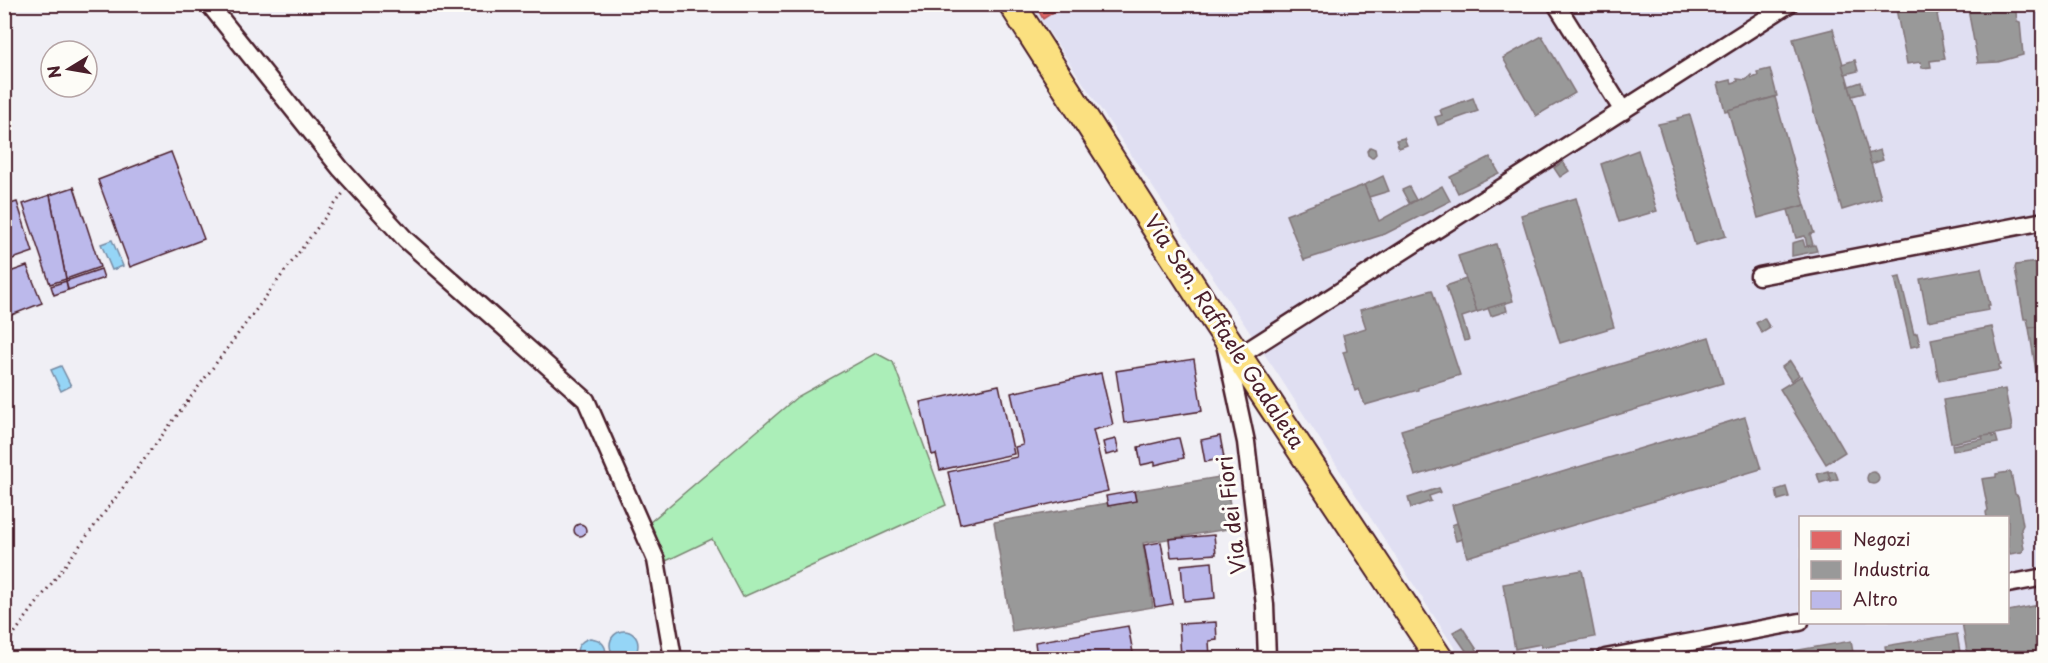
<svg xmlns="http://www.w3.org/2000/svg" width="2048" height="663" viewBox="0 0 2048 663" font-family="'Playpen Sans',sans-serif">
  <rect width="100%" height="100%" fill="#f0eff5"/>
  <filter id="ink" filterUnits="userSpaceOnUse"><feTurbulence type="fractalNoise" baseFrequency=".0167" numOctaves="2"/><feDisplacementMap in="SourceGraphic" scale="12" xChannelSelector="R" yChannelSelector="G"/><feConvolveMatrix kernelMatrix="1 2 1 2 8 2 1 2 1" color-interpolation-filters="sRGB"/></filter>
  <g filter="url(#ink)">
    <path fill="#e0dff2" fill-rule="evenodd" d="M 1031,5 L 2043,5 L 2043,658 L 1461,658 L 1277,373 ZM 1800,518 L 2008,518 L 2008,622 L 1800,622 Z"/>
    <path fill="#abeeb8" stroke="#7a8672" stroke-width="1.5" d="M 876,353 L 893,362 L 946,505 L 743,597 L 712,539 L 666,561 L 649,523 L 797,397 Z"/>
    <g fill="#95d5f6" stroke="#778ca5" stroke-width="1.5">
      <path d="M 112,240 L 123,266 L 112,270 L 101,244 Z"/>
      <path d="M 61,366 L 71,386 L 61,391 L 51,370 Z"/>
      <circle cx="624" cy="645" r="14"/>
      <path d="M 590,638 C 602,639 608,647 605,658 L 578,658 C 575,648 580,641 590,638 Z"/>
    </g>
    <path fill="#e06666" stroke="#b35154" stroke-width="1.5" d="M 1035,4 L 1066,4 L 1043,19 Z"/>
    <g fill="#999" stroke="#817478" stroke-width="1.5">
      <path d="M 1895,4 L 1938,4 L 1939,13 L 1937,14 L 1945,59 L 1930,61 L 1931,67 L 1922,68 L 1921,62 L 1907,64 Z"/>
      <path d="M 1967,4 L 2015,4 L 2017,21 L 2020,22 L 2023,55 L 1998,62 L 1978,63 Z"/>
      <path d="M 1833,29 L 1881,198 L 1842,210 L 1793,39 Z"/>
      <path d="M 1542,36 L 1575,93 L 1536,116 L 1503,58 Z"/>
      <path d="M 1855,60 L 1858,71 L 1845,74 L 1842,64 Z"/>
      <path d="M 1770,69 L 1777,96 L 1725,111 L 1718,83 L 1731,80 L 1732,83 L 1738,81 L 1737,79 L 1746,80 L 1751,75 L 1752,78 L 1758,76 L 1757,72 Z"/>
      <path d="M 1861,82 L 1864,93 L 1852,96 L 1849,86 Z"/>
      <path d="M 1775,97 L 1805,205 L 1758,218 L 1728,110 Z"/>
      <path d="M 1473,98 L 1478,111 L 1438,125 L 1435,117 L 1442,115 L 1440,110 Z"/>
      <path d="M 1690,115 L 1726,236 L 1695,245 L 1658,124 L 1678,120 L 1677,118 Z"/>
      <path d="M 1404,138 L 1407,145 L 1399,148 L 1396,140 Z"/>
      <path d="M 1370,147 L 1375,149 L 1376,154 L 1372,158 L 1368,155 L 1367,151 Z"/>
      <path d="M 1638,150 L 1657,211 L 1619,222 L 1601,164 Z"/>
      <path d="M 1880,150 L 1883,160 L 1871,164 L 1868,154 Z"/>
      <path d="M 1490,157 L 1499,173 L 1458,193 L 1450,177 Z"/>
      <path d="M 1563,162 L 1569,171 L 1560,177 L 1554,168 Z"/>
      <path d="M 1383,176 L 1389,191 L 1369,197 L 1364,185 Z"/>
      <path d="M 1364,185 L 1379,221 L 1442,186 L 1450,201 L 1385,234 L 1304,260 L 1286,215 Z"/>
      <path d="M 1409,187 L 1416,200 L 1409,203 L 1402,190 Z"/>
      <path d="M 1576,198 L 1614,327 L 1560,343 L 1521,215 Z"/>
      <path d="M 1805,205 L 1814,233 L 1810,234 L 1813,245 L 1807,246 L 1805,236 L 1796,238 L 1788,210 Z"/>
      <path d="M 1803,240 L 1805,247 L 1815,245 L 1817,251 L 1792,256 L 1792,243 Z"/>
      <path d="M 1496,244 L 1513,301 L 1477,312 L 1458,256 Z"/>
      <path d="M 2044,261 L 2044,326 L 2029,328 L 2027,319 L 2024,319 L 2015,268 L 2016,265 Z"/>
      <path d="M 1981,268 L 1990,305 L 1988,305 L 1989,310 L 1928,321 L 1920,279 Z"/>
      <path d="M 1900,277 L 1914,334 L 1917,333 L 1920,345 L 1911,347 L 1895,278 Z"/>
      <path d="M 1466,279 L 1477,312 L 1462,317 L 1469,340 L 1464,341 L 1446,286 Z"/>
      <path d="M 1432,290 L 1460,375 L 1418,388 L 1418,390 L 1365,405 L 1359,389 L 1355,391 L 1343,352 L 1347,351 L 1343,335 L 1366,328 L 1360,310 Z"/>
      <path d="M 1505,303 L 1507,311 L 1491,316 L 1488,308 Z"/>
      <path d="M 1764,318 L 1770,328 L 1762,333 L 1756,323 Z"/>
      <path d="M 2044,326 L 2044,389 L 2039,390 L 2029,328 Z"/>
      <path d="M 1992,327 L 2001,365 L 1999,365 L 2000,370 L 1939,381 L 1931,339 Z"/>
      <path d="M 1709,337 L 1723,383 L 1415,476 L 1401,430 Z"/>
      <path d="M 1790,361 L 1799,375 L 1791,381 L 1782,367 Z"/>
      <path d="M 1801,376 L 1845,452 L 1826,464 L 1780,389 Z"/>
      <path d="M 2005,389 L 2012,427 L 2011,427 L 2011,431 L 1951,443 L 1943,400 Z"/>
      <path d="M 1745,417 L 1761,469 L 1467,557 L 1452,505 Z"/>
      <path d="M 1992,435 L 1992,437 L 1996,436 L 1998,443 L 1953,451 L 1952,445 L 1983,439 L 1982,436 Z"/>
      <path d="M 1828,471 L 1830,480 L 1820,483 L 1817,474 Z"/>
      <path d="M 1835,471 L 1838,479 L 1831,481 L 1828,472 Z"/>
      <path d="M 2009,472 L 2011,473 L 2015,494 L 2018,496 L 2023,525 L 2021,529 L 2024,549 L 2022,552 L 2010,554 L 2009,551 L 2008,551 L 2008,518 L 1987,518 L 1986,512 L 1988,510 L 1982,479 L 1996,477 L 1996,474 Z"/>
      <circle cx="1873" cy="478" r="6"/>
      <path d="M 1225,476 L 1234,528 L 1143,543 L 1153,607 L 1012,631 L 994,522 L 1108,503 L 1108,506 L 1136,501 L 1134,491 Z"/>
      <path d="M 1786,487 L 1789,497 L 1778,500 L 1776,490 Z"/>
      <path d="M 1439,488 L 1441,492 L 1429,496 L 1431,501 L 1411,508 L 1408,498 Z"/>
      <path d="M 1457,523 L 1462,539 L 1456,541 L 1452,525 Z"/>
      <path d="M 1582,570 L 1595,637 L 1541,647 L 1541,644 L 1515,649 L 1503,584 Z"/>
      <path d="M 2044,604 L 2044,657 L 2032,658 L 1968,658 L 1962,622 L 2008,622 L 2008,611 Z"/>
      <path d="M 1462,627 L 1481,656 L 1476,658 L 1471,658 L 1453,632 Z"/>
      <path d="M 1957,634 L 1961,658 L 1887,658 L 1885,646 Z"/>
      <path d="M 1851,641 L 1854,658 L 1765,658 L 1764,656 Z"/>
      <path d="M 1501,652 L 1503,658 L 1482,658 L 1481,655 Z"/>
    </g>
    <g fill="#bcb9eb" stroke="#4a1f2b" stroke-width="1.5">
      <path d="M 171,152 L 204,239 L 130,267 L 98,180 Z"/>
      <path d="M 74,187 L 100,267 L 66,279 L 50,195 Z"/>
      <path d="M 50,195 L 66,279 L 50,284 L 23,204 Z"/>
      <path d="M 17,202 L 33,252 L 4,262 L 4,206 Z"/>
      <path d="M 27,266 L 42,303 L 4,318 L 4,274 Z"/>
      <path d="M 101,269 L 104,278 L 68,290 L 66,281 Z"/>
      <path d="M 66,281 L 68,290 L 54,295 L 51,286 Z"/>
      <path d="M 1194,359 L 1202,411 L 1124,423 L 1116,371 Z"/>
      <path d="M 1101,373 L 1113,425 L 1093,430 L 1108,491 L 960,524 L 948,472 L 1017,457 L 1015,447 L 1023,445 L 1011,393 Z"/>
      <path d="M 999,385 L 1014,454 L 940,470 L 936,454 L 932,455 L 920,402 Z"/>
      <path d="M 1220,436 L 1224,458 L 1205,462 L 1201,440 Z"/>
      <path d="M 1177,438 L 1179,438 L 1184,458 L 1155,465 L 1155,462 L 1141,465 L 1138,447 Z"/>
      <path d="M 1116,439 L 1119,452 L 1106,455 L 1103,442 Z"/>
      <path d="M 1134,491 L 1136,501 L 1108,506 L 1106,496 Z"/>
      <circle cx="580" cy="530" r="6"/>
      <path d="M 1214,535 L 1216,554 L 1171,557 L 1169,539 Z"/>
      <path d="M 1161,542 L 1172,604 L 1155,607 L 1144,545 Z"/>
      <path d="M 1212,562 L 1215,598 L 1184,601 L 1181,565 Z"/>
      <path d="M 1216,622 L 1217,640 L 1209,641 L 1210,658 L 1213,658 L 1181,658 L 1179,624 Z"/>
      <path d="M 1128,626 L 1134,658 L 1037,658 L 1035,642 Z"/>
    </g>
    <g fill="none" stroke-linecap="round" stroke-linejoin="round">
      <g stroke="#4a1f2b" stroke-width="21">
        <g id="street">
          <path d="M 209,4 L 340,168 L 406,240 L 586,400 L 656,560 L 673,658"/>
          <path d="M 1556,4 L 1623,111"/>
          <path d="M 1759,276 L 2044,221"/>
          <path d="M 1225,344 L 1246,442 L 1265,605 L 1267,658"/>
          <path d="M 1239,356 L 1789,4"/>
          <path d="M 2008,584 L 2044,577"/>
          <path d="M 1605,658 L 1800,622"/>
        </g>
      </g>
      <g stroke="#4a1f2b" stroke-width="30">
        <path id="primary" d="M 1012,4 L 1215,321 L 1439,658"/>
      </g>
      <path stroke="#4a1f2b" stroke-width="3" stroke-dasharray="1.5 4.5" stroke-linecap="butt" d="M 4,647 L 344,192"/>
      <use href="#street" stroke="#fdfcf7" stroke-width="16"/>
      <use href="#primary" stroke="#fbe080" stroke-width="26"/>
    </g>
  </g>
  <g text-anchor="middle" stroke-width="6" stroke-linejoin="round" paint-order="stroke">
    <g font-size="21" fill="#4a1f2b" stroke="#fdfcf7">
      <text transform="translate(1224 332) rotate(57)" y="7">Via Sen. Raffaele Gadaleta</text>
      <text transform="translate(1232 515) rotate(-97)" y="7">Via dei Fiori</text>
    </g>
  </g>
  <rect width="2048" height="663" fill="none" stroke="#fdfcf7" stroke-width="24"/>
  <rect x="12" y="12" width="2024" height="639" fill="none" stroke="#4a1f2b" stroke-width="2" filter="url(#ink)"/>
  <rect x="1799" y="516" width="210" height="108" fill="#fdfcf7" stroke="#b5a4a5" stroke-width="1.5"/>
  <rect x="1811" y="531" width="30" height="18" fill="#e06666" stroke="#b5a4a5" stroke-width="1.5"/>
  <text x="1853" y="546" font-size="18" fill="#4a1f2b">Negozi</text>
  <rect x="1811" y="561" width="30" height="18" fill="#999999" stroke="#b5a4a5" stroke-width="1.5"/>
  <text x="1853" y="576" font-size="18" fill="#4a1f2b">Industria</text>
  <rect x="1811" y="591" width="30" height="18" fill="#bcb9eb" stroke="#b5a4a5" stroke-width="1.5"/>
  <text x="1853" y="606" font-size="18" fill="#4a1f2b">Altro</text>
  <g transform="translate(69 69) rotate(259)"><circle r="28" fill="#fdfcf7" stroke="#b5a4a5" stroke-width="1.5"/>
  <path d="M0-4.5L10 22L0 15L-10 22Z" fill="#4a1f2b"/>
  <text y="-9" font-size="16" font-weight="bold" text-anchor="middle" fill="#4a1f2b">N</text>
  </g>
</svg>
